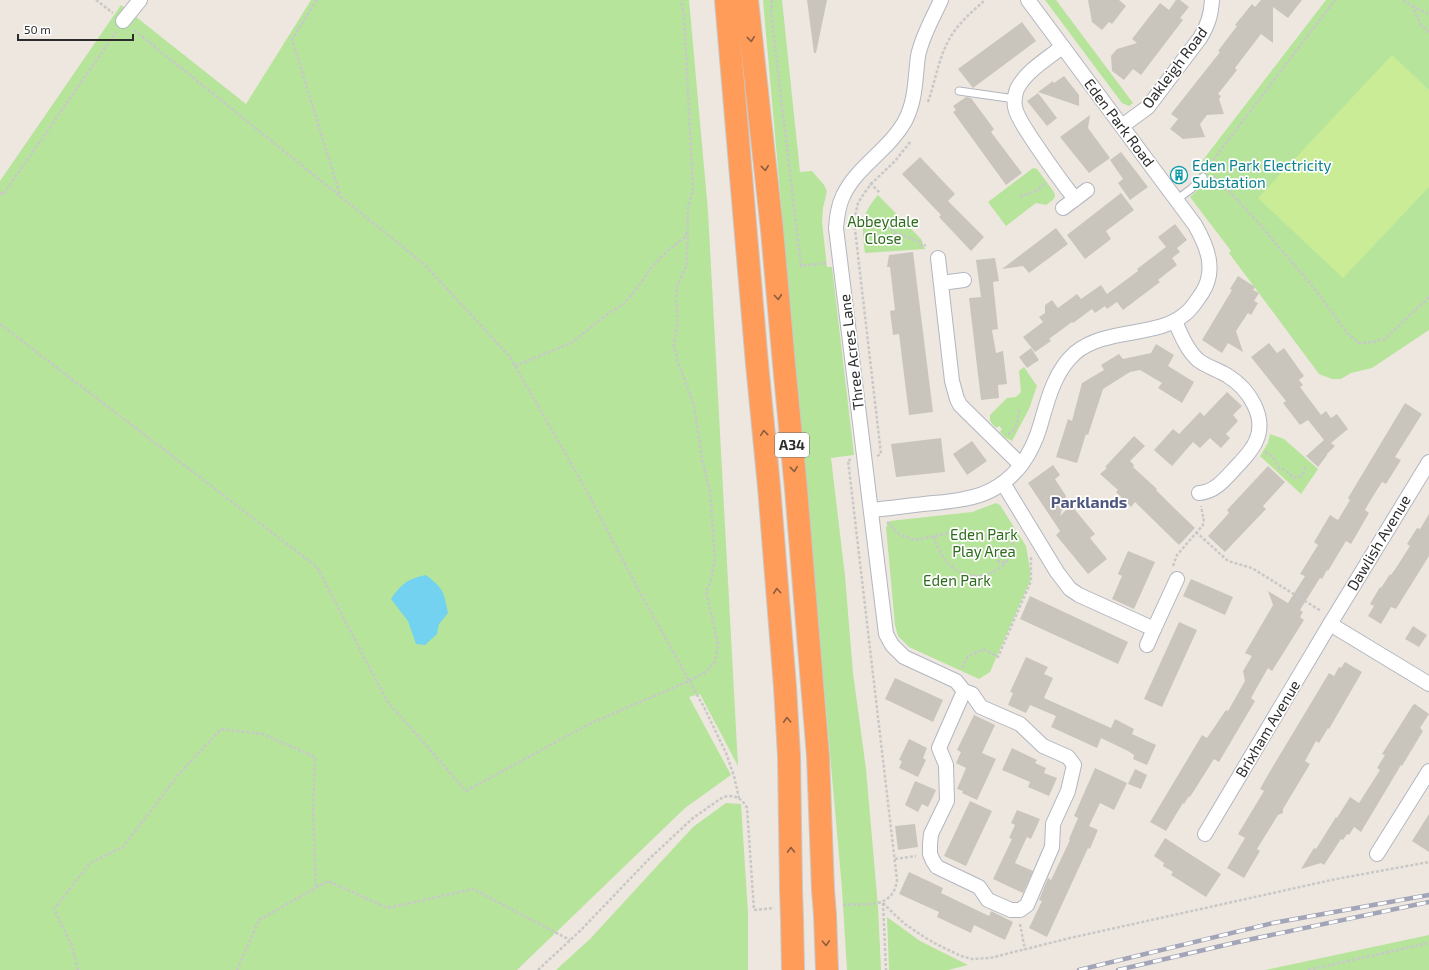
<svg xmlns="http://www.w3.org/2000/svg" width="1429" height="970" viewBox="0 0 1429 970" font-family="'Exo 2',sans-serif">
  <rect width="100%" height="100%" fill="#eee7df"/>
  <g fill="#b6e49b">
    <path d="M 311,0 L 689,0 L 708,211 L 738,766 L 700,694 L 689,697 L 731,775 L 685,808 L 517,970 L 0,970 L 0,181 L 121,5 L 246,104 Z"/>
    <path d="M 763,0 L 782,0 L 800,172 L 812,171 L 824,185 L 827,191 L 823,208 L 822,222 L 827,267 L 832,267 L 854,455 L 831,458 L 845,576 L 853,673 L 866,769 L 878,907 L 881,970 L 847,970 L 842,889 Z"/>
    <path d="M 1045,0 L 1056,0 L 1133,103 L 1129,106 L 1122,103 Z"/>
    <path d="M 1326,0 L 1429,0 L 1429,330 L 1372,368 L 1351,373 L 1341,379 L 1332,379 L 1319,374 L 1229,253 L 1231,251 L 1190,197 L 1206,182 L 1196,169 Z"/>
    <path d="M 1033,168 L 1037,169 L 1054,192 C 1057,199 1051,201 1046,205 L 1036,203 L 1006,226 L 988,202 Z"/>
    <path d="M 878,195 L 921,239 L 925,249 L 865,253 C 862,228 860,215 878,195 Z"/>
    <path d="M 1024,367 L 1037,386 L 1029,409 L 1012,441 L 1006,438 L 1000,432 L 1002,429 L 999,426 L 996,428 L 990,421 L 990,415 L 1007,398 L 1016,397 L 1021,392 L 1019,371 Z"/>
    <path d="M 1270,434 L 1284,439 L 1318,469 L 1301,494 L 1260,456 L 1268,443 Z"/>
    <path d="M 996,503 L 1000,505 L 1026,546 L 1030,569 L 1030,581 L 990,672 L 979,679 L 909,647 L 898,636 L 895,625 L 886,527 L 890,521 L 972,512 Z"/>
    <path d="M 726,803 L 741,804 L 748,913 L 748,970 L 556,970 L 590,939 L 693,827 Z"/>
    <path d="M 887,917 L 920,941 L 968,965 L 948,970 L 889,970 Z"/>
    <path d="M 1429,935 L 1429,970 L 1265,970 Z"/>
  </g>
  <path fill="#caec97" d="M 1392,55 L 1429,90 L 1429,187 L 1343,278 L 1258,198 Z"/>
  <path fill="#72d2f0" d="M 426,575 C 444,589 444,592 448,613 L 439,624 L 437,634 L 425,645 L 416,644 L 408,621 L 391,599 C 402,583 408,579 426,575 Z"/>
  <g fill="#c9c5bd">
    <path d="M 807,0 L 827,0 L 816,53 L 814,53 Z"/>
    <path d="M 1088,0 L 1119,0 L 1126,6 L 1112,24 L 1109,22 L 1102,30 L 1092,22 Z"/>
    <path d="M 1176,0 L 1180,0 L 1189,7 L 1180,18 L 1183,20 L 1141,75 L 1133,69 L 1124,80 L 1112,71 L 1111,56 L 1117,49 L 1137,43 L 1132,39 L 1160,3 L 1169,10 Z"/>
    <path d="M 1261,0 L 1302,0 L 1288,18 L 1273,7 L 1273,43 L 1261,34 L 1235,68 L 1237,70 L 1218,94 L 1221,96 L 1219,99 L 1224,114 L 1207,115 L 1200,124 L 1205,137 L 1183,139 L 1170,129 L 1178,119 L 1171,114 L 1220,52 L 1218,51 L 1237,26 L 1235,25 L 1252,4 L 1255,7 Z"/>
    <path d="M 1022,22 L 1036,41 L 973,88 L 958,69 Z"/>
    <path d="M 1064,76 L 1079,95 L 1079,106 L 1038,92 L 1053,81 L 1054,83 Z"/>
    <path d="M 1038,93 L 1057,118 L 1047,126 L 1027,101 Z"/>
    <path d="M 966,97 L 971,98 L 994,129 L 991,132 L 1022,173 L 1006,185 L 953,112 L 956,110 L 953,106 Z"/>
    <path d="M 1090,115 L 1088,128 L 1110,158 L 1089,173 L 1060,137 Z"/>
    <path d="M 1121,152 L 1148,187 L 1130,200 L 1118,183 L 1123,179 L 1110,160 Z"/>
    <path d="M 920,157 L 955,194 L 948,201 L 984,237 L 971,251 L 939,217 L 941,215 L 902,174 Z"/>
    <path d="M 1121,193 L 1134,210 L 1106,231 L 1111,239 L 1085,259 L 1067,235 Z"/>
    <path d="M 1175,224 L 1187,240 L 1177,248 L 1180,252 L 1172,258 L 1177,265 L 1158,280 L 1160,282 L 1123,310 L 1117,302 L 1107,309 L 1105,306 L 1095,313 L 1092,309 L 1073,323 L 1072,322 L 1049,339 L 1051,341 L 1035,352 L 1023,337 L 1043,322 L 1039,317 L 1045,313 L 1045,305 L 1052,300 L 1058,308 L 1077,294 L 1081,299 L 1101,285 L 1107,294 L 1138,271 L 1137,269 L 1166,247 L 1158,237 Z"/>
    <path d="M 1056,228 L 1068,244 L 1029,273 L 1023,266 L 1002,269 Z"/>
    <path d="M 913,252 L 933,412 L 909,415 L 899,334 L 893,335 L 890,311 L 895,310 L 890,267 L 887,267 L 889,255 Z"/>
    <path d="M 995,258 L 999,281 L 993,282 L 998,329 L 992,330 L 996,353 L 1003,351 L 1007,384 L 998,385 L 999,398 L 981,400 L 969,298 L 981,297 L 976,260 Z"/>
    <path d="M 1238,276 L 1255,287 L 1253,290 L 1259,293 L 1254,301 L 1258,303 L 1251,315 L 1248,313 L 1236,331 L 1243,352 L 1228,343 L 1222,353 L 1202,340 L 1232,290 L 1230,289 Z"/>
    <path d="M 1269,343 L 1277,353 L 1284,348 L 1304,376 L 1299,380 L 1303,385 L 1300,387 L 1321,415 L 1326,411 L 1331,418 L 1337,414 L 1348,429 L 1331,443 L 1335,446 L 1327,454 L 1327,455 L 1318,467 L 1306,456 L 1324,440 L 1308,420 L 1300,425 L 1283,403 L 1286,401 L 1251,357 Z"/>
    <path d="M 1156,344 L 1174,355 L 1168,366 L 1194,382 L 1182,403 L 1158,388 L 1162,383 L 1140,370 L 1130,372 L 1103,389 L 1088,435 L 1086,434 L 1077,463 L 1056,457 L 1068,419 L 1072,421 L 1082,383 L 1104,370 L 1101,365 L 1119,354 L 1123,359 L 1151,353 Z"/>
    <path d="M 1031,348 L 1039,360 L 1027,368 L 1019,357 Z"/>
    <path d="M 1227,392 L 1242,406 L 1233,415 L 1238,421 L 1226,434 L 1230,438 L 1221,448 L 1210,438 L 1200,448 L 1193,442 L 1172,466 L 1154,450 L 1173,429 L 1179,434 L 1200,412 L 1204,416 Z"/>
    <path d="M 1405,403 L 1422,414 L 1395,457 L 1401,460 L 1386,484 L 1382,482 L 1370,501 L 1365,510 L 1369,513 L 1351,544 L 1346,541 L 1328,571 L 1327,570 L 1322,579 L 1320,578 L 1300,610 L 1303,612 L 1300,617 L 1304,620 L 1272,671 L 1268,668 L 1256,689 L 1251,698 L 1255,701 L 1219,762 L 1214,759 L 1190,797 L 1189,796 L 1184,804 L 1183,803 L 1166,831 L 1150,822 L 1202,735 L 1207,738 L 1226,710 L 1228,711 L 1245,681 L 1243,671 L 1252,656 L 1245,653 L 1273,605 L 1268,591 L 1288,603 L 1305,576 L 1300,574 L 1318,545 L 1314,542 L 1330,515 L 1338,520 L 1350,500 L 1348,498 Z"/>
    <path d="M 1134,436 L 1145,446 L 1130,461 L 1134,465 L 1133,467 L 1157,489 L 1156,490 L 1172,506 L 1195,528 L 1179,545 L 1135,502 L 1131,507 L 1116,492 L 1118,490 L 1100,474 L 1107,468 L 1105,467 Z"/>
    <path d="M 941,438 L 945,472 L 896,477 L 891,444 Z"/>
    <path d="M 972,441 L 987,461 L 967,475 L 953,454 Z"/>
    <path d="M 1053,465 L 1060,475 L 1055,479 L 1066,496 L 1060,516 L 1071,505 L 1095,534 L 1090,538 L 1107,559 L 1088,574 L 1056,535 L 1060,531 L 1028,483 Z"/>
    <path d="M 1268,466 L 1285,482 L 1263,506 L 1266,509 L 1225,552 L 1208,536 L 1229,513 L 1227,510 Z"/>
    <path d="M 1429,514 L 1429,556 L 1396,609 L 1391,607 L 1381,624 L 1368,616 L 1374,606 L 1370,604 L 1380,587 L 1381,588 L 1390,574 L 1391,575 L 1396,568 L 1410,546 L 1407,544 L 1417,528 L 1420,529 Z"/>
    <path d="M 1128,551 L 1155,562 L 1134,609 L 1112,599 L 1122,576 L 1118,574 Z"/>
    <path d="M 1191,579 L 1233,597 L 1225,615 L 1183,596 Z"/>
    <path d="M 1030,596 L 1128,642 L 1118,664 L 1020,619 Z"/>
    <path d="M 1179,622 L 1197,630 L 1162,707 L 1144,699 Z"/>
    <path d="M 1413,626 L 1427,635 L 1419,647 L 1405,639 Z"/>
    <path d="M 1026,657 L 1048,667 L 1044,674 L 1053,678 L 1044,698 L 1111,728 L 1115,719 L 1134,729 L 1132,734 L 1156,745 L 1147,765 L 1133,759 L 1134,755 L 1128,751 L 1101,738 L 1097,748 L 1051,727 L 1056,716 L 1030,705 L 1026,713 L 1008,705 L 1013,693 L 1010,692 Z"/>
    <path d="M 1345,662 L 1362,672 L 1329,729 L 1328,728 L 1319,743 L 1316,741 L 1305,761 L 1310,764 L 1283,809 L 1283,813 L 1278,815 L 1257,849 L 1260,851 L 1244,878 L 1227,868 L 1245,838 L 1238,834 L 1264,791 L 1260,789 L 1269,773 L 1329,673 L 1334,676 L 1339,667 L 1341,668 Z"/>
    <path d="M 895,678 L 943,700 L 933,722 L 885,699 Z"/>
    <path d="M 1415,704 L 1429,714 L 1420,728 L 1423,731 L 1402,766 L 1401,765 L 1361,832 L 1354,827 L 1349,835 L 1347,834 L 1343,840 L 1341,839 L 1324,865 L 1321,863 L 1301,869 L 1314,848 L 1316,849 L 1336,817 L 1337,818 L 1350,797 L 1359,803 L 1380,770 L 1377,768 L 1385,755 L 1382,754 L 1413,705 Z"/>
    <path d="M 974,715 L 995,725 L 982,753 L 996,759 L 977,800 L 962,793 L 963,791 L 957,789 L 966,768 L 956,763 L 961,752 L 957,750 Z"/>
    <path d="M 909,739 L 927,748 L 923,758 L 926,760 L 918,777 L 899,768 L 902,761 L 899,760 Z"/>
    <path d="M 1012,748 L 1037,760 L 1035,763 L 1046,768 L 1044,773 L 1057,778 L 1049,796 L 1028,787 L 1030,782 L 1002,770 Z"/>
    <path d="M 1095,768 L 1127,783 L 1114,810 L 1100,803 L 1089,826 L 1098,830 L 1097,832 L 1090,849 L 1088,848 L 1047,937 L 1029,928 L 1042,901 L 1039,900 L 1048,878 L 1051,880 L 1052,878 L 1070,840 L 1069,839 L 1078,818 L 1074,816 Z"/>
    <path d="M 1135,769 L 1147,775 L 1141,789 L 1128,784 Z"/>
    <path d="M 915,781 L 936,790 L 928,807 L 922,804 L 918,812 L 905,805 Z"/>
    <path d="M 970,801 L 992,811 L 966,866 L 944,856 Z"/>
    <path d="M 1017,810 L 1040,819 L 1031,839 L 1027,837 L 1015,863 L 1033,871 L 1023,893 L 993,879 L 1012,839 L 1009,838 L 1015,825 L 1011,823 Z"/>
    <path d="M 1429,814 L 1429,852 L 1412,841 Z"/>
    <path d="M 915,824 L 918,847 L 898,850 L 895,826 Z"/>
    <path d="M 1165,838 L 1221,874 L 1206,897 L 1171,875 L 1173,872 L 1163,866 L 1164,863 L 1154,856 Z"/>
    <path d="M 909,872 L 943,888 L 941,893 L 989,916 L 991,911 L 1013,922 L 1005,940 L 974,925 L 971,933 L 937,917 L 939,912 L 899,894 Z"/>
  </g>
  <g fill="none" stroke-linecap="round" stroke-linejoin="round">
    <g stroke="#b2b6c0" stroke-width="9">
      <g id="lane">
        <path d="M 959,91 L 1015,99"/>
        <path d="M 1176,200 L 1191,189 L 1203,177"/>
      </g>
    </g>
    <g stroke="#b2b6c0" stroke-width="16">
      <g id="street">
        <path d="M 941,0 C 933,18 922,36 918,56 C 915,79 916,100 905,121 C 889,150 857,166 843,196 C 838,206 837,217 836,228 L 886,634 L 892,645 L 904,657 L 956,681 L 964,691 L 972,694 L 981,707 L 1020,724 L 1043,746 L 1068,757 L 1074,765 L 1068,791 L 1053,824 L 1052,847 L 1027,905 L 1020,910 L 1011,910 L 988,900 L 979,887 L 937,867 L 933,861 L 930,854 L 930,844 L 931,834 L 947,801 L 946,765 L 939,748 L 964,691"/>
        <path d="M 123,21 L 140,0"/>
        <path d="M 1062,47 C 1047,59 1026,71 1017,89 C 1015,94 1014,101 1015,107 C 1017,118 1026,129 1032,139 C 1046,160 1060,180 1075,199"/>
        <path d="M 1122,126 L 1148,107 L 1200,38 C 1208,25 1211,15 1212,0"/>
        <path d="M 1063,208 L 1087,190"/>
        <path d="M 938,258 L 952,381 L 957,399 L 960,405 L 1021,465"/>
        <path d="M 941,283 L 964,280"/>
        <path d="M 1175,321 C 1181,335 1187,350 1198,360 C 1207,367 1219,370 1228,376 C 1249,389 1267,417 1256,441 C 1253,449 1246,456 1240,463 C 1228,475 1217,492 1199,493"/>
        <path d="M 1003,483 L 1057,572 L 1070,589 L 1079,595 L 1154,629 L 1177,579"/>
        <path d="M 871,510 C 892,508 913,505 934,503 C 944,502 954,501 964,499 C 1006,492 1030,462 1041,423 C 1048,398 1055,371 1075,353 C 1106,327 1157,338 1185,314 C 1192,309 1197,300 1202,293 C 1217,270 1207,246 1195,225 L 1028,0"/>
        <path d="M 1330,624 L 1429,684"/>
        <path d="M 1147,645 L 1154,629"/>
        <path d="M 1205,834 L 1330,624 L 1429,462"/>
        <path d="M 1377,854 L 1429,771"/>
      </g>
    </g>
    <g stroke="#c8c8c8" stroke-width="24">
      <g id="highway">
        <path d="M 726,0 L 757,364 L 769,487 L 785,687 L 789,756 L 791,889"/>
        <path d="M 747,0 L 772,230 L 784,364 L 796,489 L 818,756 L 823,890"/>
        <path d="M 825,915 L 827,970"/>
        <path d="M 792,919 L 793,970"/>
      </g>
    </g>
    <g stroke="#c8c8c8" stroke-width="2.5" stroke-dasharray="3 2" stroke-linecap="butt">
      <path d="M 96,0 L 113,13"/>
      <path d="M 317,0 L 292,39 L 340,195"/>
      <path d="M 772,0 L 771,13 L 801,266 L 826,263"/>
      <path d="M 1403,0 L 1412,6 L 1421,25 L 1429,32"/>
      <path d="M 1412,6 L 1429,14"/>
      <path d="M 134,30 L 424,264 L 510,357 L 584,486 L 637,587 L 705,709 L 726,753 L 734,776 L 739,798"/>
      <path d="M 928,102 C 936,79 939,54 953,33 C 962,20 974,10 985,0"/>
      <path d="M 1207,168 L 1335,0"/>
      <path d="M 1214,177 L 1224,186 L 1256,220 L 1318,293 L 1347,333 L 1359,343 L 1373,342 L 1385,339 L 1429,297"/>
      <path d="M 870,183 L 880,193"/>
      <path d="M 0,193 L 3,195 L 116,32"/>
      <path d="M 1020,197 L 1038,190 L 1046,182"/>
      <path d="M 887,225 L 896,233 L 920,242 L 921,246 L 926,245"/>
      <path d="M 0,324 L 317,567 L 387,701 L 466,791 L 589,724 L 689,681 L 704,673 L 715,662 L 718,644 L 706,591 L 711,580 L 715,559 L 710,492 L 702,459 L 694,406 L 677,359 L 674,345 L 678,319 L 676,300 L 677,286 L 687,265 L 688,207 L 693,191 L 684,14 L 681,0"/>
      <path d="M 515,366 L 571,343 L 609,313 L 624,304 L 638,287 L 651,268 L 666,252 L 684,238 L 687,232"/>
      <path d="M 1008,434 C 1018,430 1017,419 1019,410"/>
      <path d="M 1265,452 L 1273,457 L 1279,468 L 1285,470 L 1294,478 L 1301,476 L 1305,471 L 1305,465"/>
      <path d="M 877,456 L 881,454 L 854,221 L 858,203 L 863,195 L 871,184 L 895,161 L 911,141"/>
      <path d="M 887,522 L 900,535 L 916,540 L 949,533 L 973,533 L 996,538 L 1005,535 L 1014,530"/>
      <path d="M 1196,532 L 1228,561 L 1252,568 L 1321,611"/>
      <path d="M 934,536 C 937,547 942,558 951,566 C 976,589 1022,568 1011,532"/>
      <path d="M 1005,562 C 987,565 1004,539 1009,557"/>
      <path d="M 1173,566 L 1177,555 L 1203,525 L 1204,517 L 1203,516 L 1201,506"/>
      <path d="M 962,668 L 968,656 L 982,650 L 985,650 L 998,657 L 1031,581 L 1031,557"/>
      <path d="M 895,859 L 916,856"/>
      <path d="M 883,903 L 893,913 L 905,924 L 924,937 L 938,945 L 961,956 L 972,959 L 990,958 L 1070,938 L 1336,879 L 1429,862"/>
      <path d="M 883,903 L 886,970"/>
      <path d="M 843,905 C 866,903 893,910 897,880 L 848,460 L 851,460"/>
      <path d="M 1020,924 L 1025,950"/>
      <path d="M 78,970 L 72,946 L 54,909 L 90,863 L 123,847 L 179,774 L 221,729 L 263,734 L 315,757 L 313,810 L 316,888"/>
      <path d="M 237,970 L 259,920 L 328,881 L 388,908 L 473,889 L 570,940"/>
      <path d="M 538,970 L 581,930 L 648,860 L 693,818 L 723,797 C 734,794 742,798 747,808 L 754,910 L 774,908"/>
      <path d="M 1308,970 L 1429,943"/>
    </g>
    <use href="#lane" stroke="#fff" stroke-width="7"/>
    <use href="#street" stroke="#fff" stroke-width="14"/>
    <use href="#highway" stroke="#ff9c59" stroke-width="22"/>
    <g stroke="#a1a5b7" stroke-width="4.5">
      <g id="rail">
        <path d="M 1079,970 L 1273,923 L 1429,895"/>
        <path d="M 1118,970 L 1238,942 L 1429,902"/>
      </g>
    </g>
    <use href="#rail" stroke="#fff" stroke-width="3" stroke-dasharray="9" stroke-linecap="butt"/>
    <g stroke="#c8c8c8" stroke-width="24" stroke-linecap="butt">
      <g id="highway-bridge">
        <path d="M 791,889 L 792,919"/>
        <path d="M 823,890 L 825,915"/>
      </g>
    </g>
    <use href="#highway-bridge" stroke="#ff9c59" stroke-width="22"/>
  </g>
  <defs><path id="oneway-chevron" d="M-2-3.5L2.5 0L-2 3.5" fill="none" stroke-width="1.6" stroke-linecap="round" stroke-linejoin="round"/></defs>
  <g stroke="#8b5e40">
    <use href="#oneway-chevron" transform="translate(751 39) rotate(84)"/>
    <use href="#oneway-chevron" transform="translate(765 168) rotate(84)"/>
    <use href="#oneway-chevron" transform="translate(778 297) rotate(85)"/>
    <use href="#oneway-chevron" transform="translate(764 433) rotate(-96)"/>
    <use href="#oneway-chevron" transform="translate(794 469) rotate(84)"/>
    <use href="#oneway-chevron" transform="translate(777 591) rotate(-95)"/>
    <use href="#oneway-chevron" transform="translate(787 720) rotate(-93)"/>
    <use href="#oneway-chevron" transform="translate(791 850) rotate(-91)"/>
    <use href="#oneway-chevron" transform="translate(826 943) rotate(87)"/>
  </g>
  <defs>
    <g id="building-ring" transform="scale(0.9)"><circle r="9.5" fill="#fff" stroke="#0f9aa8" stroke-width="1.5"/><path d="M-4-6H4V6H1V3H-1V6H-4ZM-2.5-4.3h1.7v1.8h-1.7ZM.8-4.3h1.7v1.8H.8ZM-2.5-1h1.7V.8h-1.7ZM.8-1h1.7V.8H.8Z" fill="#0f9aa8"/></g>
  </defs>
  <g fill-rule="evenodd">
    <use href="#building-ring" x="1179" y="175"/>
  </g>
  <g text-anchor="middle" stroke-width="3.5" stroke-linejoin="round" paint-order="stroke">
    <rect fill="#fff" stroke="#6b6b6b" stroke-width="1" x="775" y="433" width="34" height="24" rx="3"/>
    <g font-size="14" font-weight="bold" fill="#2c2c2c">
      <text x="792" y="450">A34</text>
    </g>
    <g font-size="15" fill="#2c2c2c" stroke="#fff">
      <text transform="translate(1175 68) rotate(-53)" y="5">Oakleigh Road</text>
      <text transform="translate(1119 123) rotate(53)" y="5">Eden Park Road</text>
      <text transform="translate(852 352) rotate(-97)" y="5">Three Acres Lane</text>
      <text transform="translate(1379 543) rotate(-59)" y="5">Dawlish Avenue</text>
      <text transform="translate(1268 729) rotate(-59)" y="5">Brixham Avenue</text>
    </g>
    <g font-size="15" fill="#0d838f" stroke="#fff" text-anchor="start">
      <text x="1192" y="171">Eden Park Electricity<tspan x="1192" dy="17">Substation</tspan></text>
    </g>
    <g font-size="15" fill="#2d6c1a" stroke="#fff">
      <text x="883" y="227">Abbeydale<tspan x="883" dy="17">Close</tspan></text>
      <text x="984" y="540">Eden Park<tspan x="984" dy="17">Play Area</tspan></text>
      <text x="957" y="586">Eden Park</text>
    </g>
    <g font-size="16" font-weight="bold" fill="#4c567e" stroke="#fff">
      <text x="1089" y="508">Parklands</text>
    </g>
  </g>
  <path d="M18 34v6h115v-6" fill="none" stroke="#2c2c2c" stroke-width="2"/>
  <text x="24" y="34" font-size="12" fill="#2c2c2c" stroke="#ffffff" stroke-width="3" paint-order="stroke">50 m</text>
</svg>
